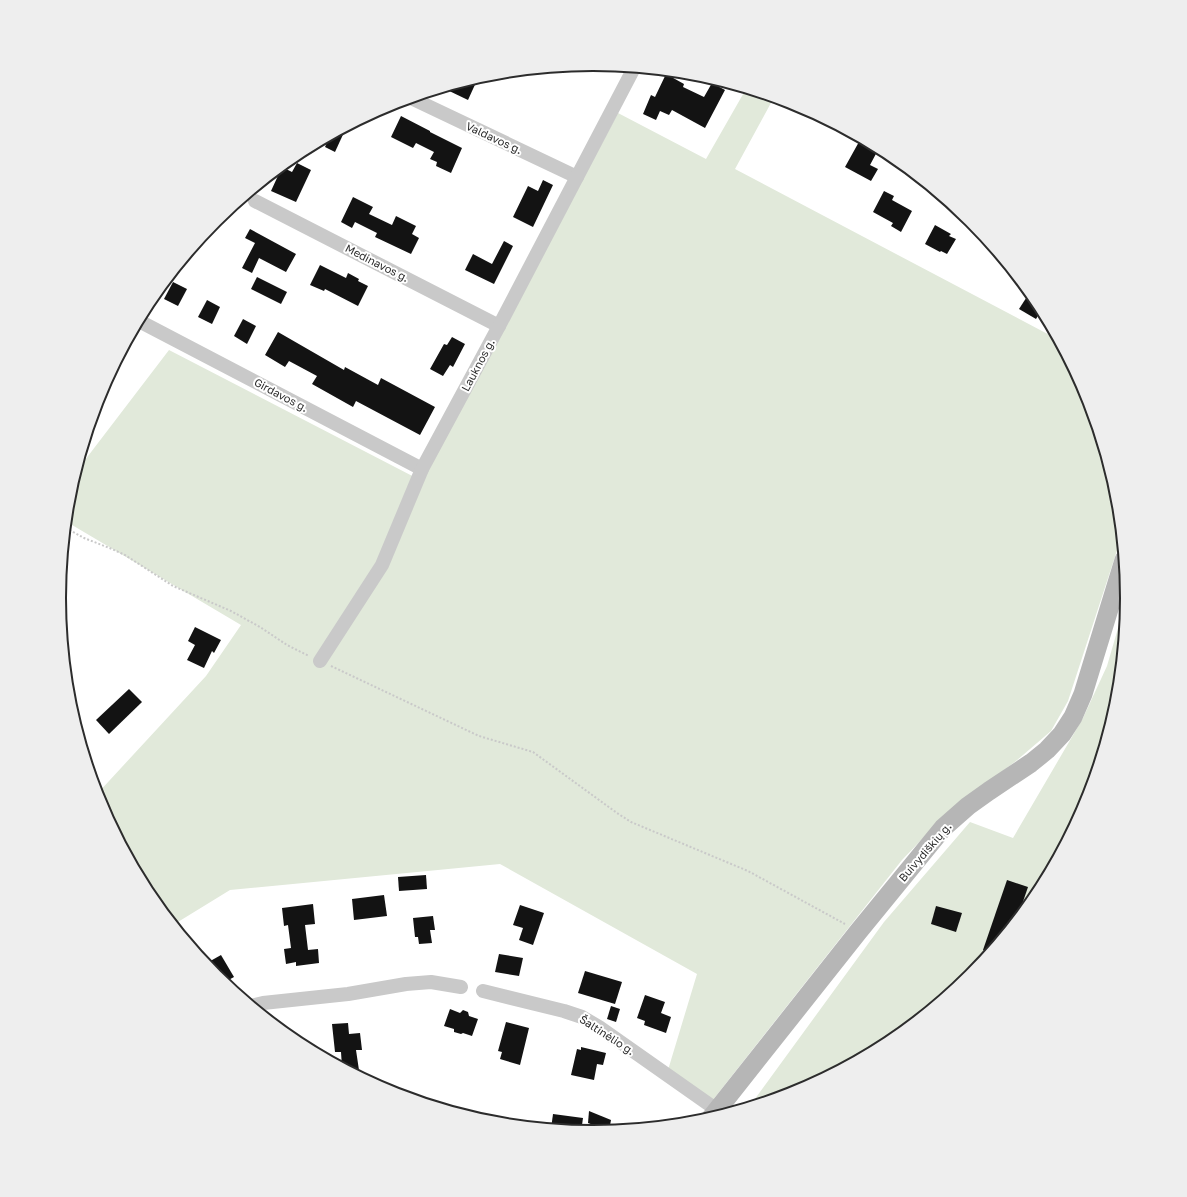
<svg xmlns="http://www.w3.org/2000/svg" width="1187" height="1197" viewBox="0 0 1187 1197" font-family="'Golos Text',sans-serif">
  <rect width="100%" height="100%" fill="#fff"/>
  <g fill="#e1e9da">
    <path d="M 746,89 L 760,93 L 772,101 L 735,169 L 1059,340 L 1087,394 L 1118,494 L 1122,535 L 1068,701 L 1051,731 L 1016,761 L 947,813 L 902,860 L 712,1101 L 668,1070 L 697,974 L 500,864 L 230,890 L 173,925 L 149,895 L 100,803 L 97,794 L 206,676 L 241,625 L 67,522 L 69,494 L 80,458 L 85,460 L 169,350 L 422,481 L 618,113 L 706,159 Z"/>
    <path d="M 1128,594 L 1118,703 L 1087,803 L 1038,896 L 971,977 L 890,1043 L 798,1092 L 749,1107 L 884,922 L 970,822 L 1013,838 L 1083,718 L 1107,666 Z"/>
  </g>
  <g fill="#131313">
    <path d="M 666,74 L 684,84 L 683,87 L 704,97 L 712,83 L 725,90 L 705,128 L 672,110 L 669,115 L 660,111 L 656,120 L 643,114 L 651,95 L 655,97 Z"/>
    <path d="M 478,78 L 468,100 L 443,88 Z"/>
    <path d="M 401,116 L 430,131 L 430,132 L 462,148 L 451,173 L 436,166 L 437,162 L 430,159 L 434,152 L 416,143 L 413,148 L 391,137 Z"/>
    <path d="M 346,128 L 335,152 L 325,147 L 330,136 Z"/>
    <path d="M 860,140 L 878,150 L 870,165 L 878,169 L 871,181 L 845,167 Z"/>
    <path d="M 297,163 L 311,170 L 296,202 L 271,191 L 282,167 L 292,172 Z"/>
    <path d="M 543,180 L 553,185 L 533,227 L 513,217 L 528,186 L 538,191 Z"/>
    <path d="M 884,191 L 894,196 L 892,200 L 912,211 L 901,232 L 891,226 L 893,223 L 873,212 Z"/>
    <path d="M 353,197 L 373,207 L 369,214 L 392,225 L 396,216 L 416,226 L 412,234 L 419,238 L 411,254 L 375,237 L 377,233 L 355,222 L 352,228 L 341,222 Z"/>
    <path d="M 935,225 L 951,234 L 949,236 L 956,239 L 947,254 L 941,251 L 940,252 L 925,244 Z"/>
    <path d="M 250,229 L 296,254 L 286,272 L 259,258 L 252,273 L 242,268 L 255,243 L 245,238 Z"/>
    <path d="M 504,241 L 513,246 L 494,284 L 465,270 L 473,254 L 492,264 Z"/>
    <path d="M 320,265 L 346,278 L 348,273 L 359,279 L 358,281 L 368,286 L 358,306 L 325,289 L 324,291 L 310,285 Z"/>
    <path d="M 257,277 L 287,292 L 281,304 L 251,289 Z"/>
    <path d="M 173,282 L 187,289 L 178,306 L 164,299 Z"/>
    <path d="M 1030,292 L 1038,302 L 1042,309 L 1036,319 L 1019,309 Z"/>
    <path d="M 207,300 L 220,307 L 212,324 L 198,317 Z"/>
    <path d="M 243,319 L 256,326 L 247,344 L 234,336 Z"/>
    <path d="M 278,332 L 344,370 L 345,367 L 378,385 L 381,378 L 435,407 L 420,435 L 356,401 L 353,407 L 312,384 L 317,376 L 289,361 L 285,367 L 265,355 Z"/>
    <path d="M 452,337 L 465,344 L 453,367 L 450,365 L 443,376 L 430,369 L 444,344 L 447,345 Z"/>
    <path d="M 195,627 L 221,640 L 214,653 L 212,651 L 204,668 L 187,660 L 195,645 L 188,641 Z"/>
    <path d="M 129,689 L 142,702 L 109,734 L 96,720 Z"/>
    <path d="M 426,875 L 427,889 L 399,891 L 398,877 Z"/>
    <path d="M 1007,880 L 1028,887 L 1016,922 L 991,952 L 983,950 Z"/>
    <path d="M 384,895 L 387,916 L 354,920 L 352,899 Z"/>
    <path d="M 313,904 L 315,924 L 305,925 L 308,950 L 318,949 L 319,963 L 296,966 L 296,962 L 286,964 L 284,949 L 291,948 L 288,925 L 284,926 L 282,908 Z"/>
    <path d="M 520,905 L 544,913 L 533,945 L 519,940 L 523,928 L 513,925 Z"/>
    <path d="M 936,906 L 962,913 L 956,932 L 931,924 Z"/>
    <path d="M 433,916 L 435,930 L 430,930 L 432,943 L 419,944 L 418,937 L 415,937 L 413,918 Z"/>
    <path d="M 499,954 L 523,958 L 519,976 L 495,972 Z"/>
    <path d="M 221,955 L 234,977 L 223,983 L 215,976 L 205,964 Z"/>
    <path d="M 585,971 L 622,982 L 615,1004 L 578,993 Z"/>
    <path d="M 645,995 L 665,1002 L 661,1013 L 671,1017 L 666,1033 L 644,1025 L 645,1021 L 637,1018 Z"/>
    <path d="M 611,1006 L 620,1009 L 616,1022 L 607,1019 Z"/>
    <path d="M 450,1009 L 460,1013 L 463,1010 L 468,1012 L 469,1016 L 478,1019 L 472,1036 L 463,1033 L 461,1034 L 454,1032 L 454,1029 L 444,1026 Z"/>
    <path d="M 506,1022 L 529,1028 L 520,1065 L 500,1059 L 502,1052 L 498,1051 Z"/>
    <path d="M 348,1023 L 349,1034 L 360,1033 L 362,1050 L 356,1050 L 360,1077 L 342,1067 L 341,1052 L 335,1052 L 332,1024 Z"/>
    <path d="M 581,1047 L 606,1053 L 603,1065 L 597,1064 L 594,1080 L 571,1075 L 577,1049 L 581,1050 Z"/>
    <path d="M 589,1111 L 611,1120 L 609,1131 L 588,1123 Z"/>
    <path d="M 553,1114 L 583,1118 L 581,1132 L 551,1129 Z"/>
  </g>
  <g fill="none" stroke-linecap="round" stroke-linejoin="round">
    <g stroke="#c9c9c9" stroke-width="2" stroke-dasharray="2 2" stroke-linecap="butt">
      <path d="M 66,528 L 84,538 L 112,549 L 125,555 L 173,586 L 231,611 L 260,627 L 287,645 L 309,656"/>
      <path d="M 331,666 L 479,736 L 533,752 L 617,813 L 631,822 L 748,871 L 845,924"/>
    </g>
    <g stroke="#c9c9c9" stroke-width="14">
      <path d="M 411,98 L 577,177"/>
      <path d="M 255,201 L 499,326"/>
      <path d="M 139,321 L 422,469"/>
      <path d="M 320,661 L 382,565 L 422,469 L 499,326 L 634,68"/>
      <path d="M 483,991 L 564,1011 L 582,1017 L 599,1027 L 717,1110"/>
      <path d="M 251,1006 L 263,1003 L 348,994 L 406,984 L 431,982 L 461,987"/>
    </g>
    <path stroke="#b6b6b6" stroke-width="19" d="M 710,1119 L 858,932 L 943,828 L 968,806 L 989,791 L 1031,763 L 1047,750 L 1062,734 L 1073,717 L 1083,694 L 1124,560"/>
  </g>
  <g text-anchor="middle" stroke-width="4" stroke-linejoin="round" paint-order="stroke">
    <g font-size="11" fill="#2c2c2c" stroke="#fff">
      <text transform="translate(494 138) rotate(25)" y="4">Valdavos g.</text>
      <text transform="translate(377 263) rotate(27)" y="4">Medinavos g.</text>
      <text transform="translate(478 365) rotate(-62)" y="4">Lauknos g.</text>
      <text transform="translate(281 395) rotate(28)" y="4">Girdavos g.</text>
      <text transform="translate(925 852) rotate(-49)" y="4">Buivydiškių g.</text>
      <text transform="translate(607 1035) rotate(33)" y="4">Šaltinėlio g.</text>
    </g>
  </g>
  <path d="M0 0H1187V1197H0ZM66 598a527 527 0 1 1 1054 0a527 527 0 1 1-1054 0Z" fill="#eee" fill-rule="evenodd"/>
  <path fill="none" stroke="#2c2c2c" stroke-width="2" d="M66 598a527 527 0 1 1 1054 0a527 527 0 1 1-1054 0Z"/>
</svg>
